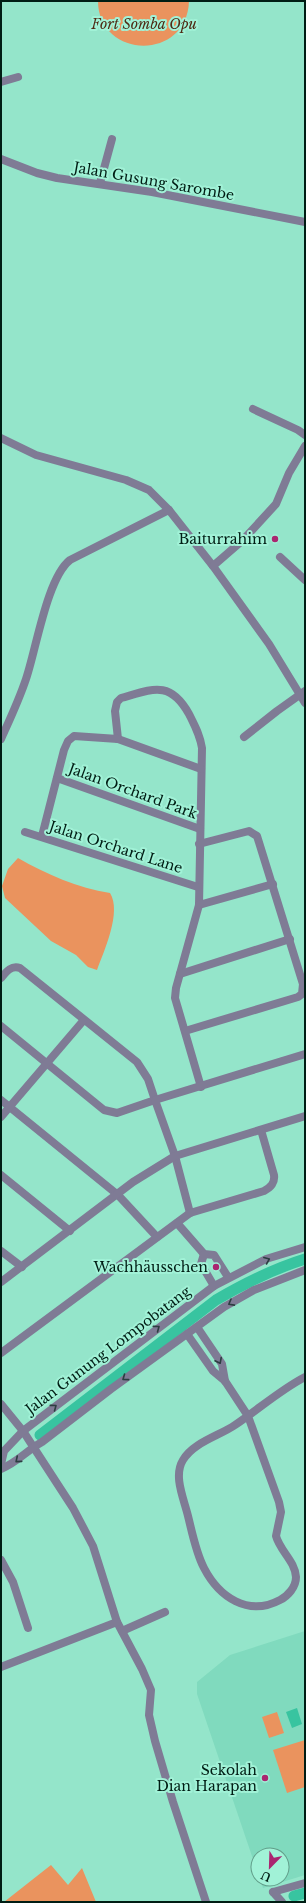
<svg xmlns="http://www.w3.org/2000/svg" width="306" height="1903" viewBox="0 0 306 1903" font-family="'Libre Baskerville',serif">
  <rect width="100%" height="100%" fill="#94e5ca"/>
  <path fill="#80dabe" d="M 305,1631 L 305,1875 L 263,1888 L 260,1879 L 282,1879 L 282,1855 L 258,1855 L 258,1874 L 197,1694 L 197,1682 L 230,1655 Z"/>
  <g fill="#ea935e">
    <path d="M 98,1 L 189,1 C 187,62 98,59 98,1 Z"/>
    <path d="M 18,858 C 46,874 78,888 110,893 C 122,912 104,951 97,970 L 88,967 L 76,955 L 51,941 L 5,898 L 2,886 L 8,869 Z"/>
    <path d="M 277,1712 L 284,1733 L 269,1738 L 262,1717 Z"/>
    <path d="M 305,1740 L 305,1787 L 287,1793 L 273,1750 Z"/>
    <path d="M 51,1865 L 68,1885 L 82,1868 L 96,1902 L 4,1902 Z"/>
  </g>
  <path fill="#38c4a0" d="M 297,1708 L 302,1724 L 292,1728 L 286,1712 Z"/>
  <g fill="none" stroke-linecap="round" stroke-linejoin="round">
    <g stroke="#38c4a0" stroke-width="11">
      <path d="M 40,1435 L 216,1300 C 245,1283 273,1269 305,1259"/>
      <path d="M 294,1896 L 305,1893"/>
    </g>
    <g stroke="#7f7b95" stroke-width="8">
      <path d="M 1,82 L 18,77"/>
      <path d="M 1,159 L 37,173 L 57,178 L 152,192 L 305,222"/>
      <path d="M 100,183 L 112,139"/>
      <path d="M 253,409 L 298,430 L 305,435"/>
      <path d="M 1,438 L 36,455 L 126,480 L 149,490 L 169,510 L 213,566 L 269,644 L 305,703"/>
      <path d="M 280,557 L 305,580"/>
      <path d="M 213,566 L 243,540 L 276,504 L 289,473 L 305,446"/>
      <path d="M 244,737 L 277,711 L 305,691"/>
      <path d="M 1,739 C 10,719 19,700 26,679 C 36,650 47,578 70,560 L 169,510"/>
      <path d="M 118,739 L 115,711 L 117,702 L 121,698 C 153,689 170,680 189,714 C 195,726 200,735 202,748 L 199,905 L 176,988 L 175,998 L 201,1087"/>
      <path d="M 57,778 L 200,829"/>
      <path d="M 25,832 L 198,887"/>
      <path d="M 42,836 L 64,750 L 68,741 L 74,736 L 118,739 L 201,769"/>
      <path d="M 199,905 L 273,884"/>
      <path d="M 180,974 L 290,939"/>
      <path d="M 1,978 C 6,972 11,965 20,968 L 137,1062 L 148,1079 L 155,1100 L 117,1113 L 104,1110 L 1,1026"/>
      <path d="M 185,1031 L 298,997 L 302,994 L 303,984 L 257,836 L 249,831 L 199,844"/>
      <path d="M 1,1100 L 118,1195 L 157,1237"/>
      <path d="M 1,1117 L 83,1021"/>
      <path d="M 1,1175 L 70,1231"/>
      <path d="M 190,1213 L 175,1156 L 155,1100 L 305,1054"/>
      <path d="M 177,1223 L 204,1254 L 214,1255 L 228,1277"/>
      <path d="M 1,1251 L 22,1267"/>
      <path d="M 204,1254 L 201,1264 L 214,1286"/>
      <path d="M 1,1282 L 133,1182 L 175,1156 L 305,1116"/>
      <path d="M 197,1327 L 222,1364 L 225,1381"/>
      <path d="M 187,1334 L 213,1371 L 225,1381 L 248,1416 L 279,1502 L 281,1512 L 276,1536 C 280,1551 295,1561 296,1577 C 296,1587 288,1596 280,1600 C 248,1617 219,1597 204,1568 C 196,1553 192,1532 188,1516 C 184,1499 173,1476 183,1460 C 194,1442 219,1436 235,1425 C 259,1409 280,1390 305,1377"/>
      <path d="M 1,1353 L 190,1213 L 264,1191 C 271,1187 275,1183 274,1175 L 261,1130"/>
      <path d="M 1,1404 L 23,1431 L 73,1508 L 93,1546 L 117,1622 L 142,1669 L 151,1690 L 149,1715 L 155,1741 L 173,1802 L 206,1902"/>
      <path d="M 1,1464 L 4,1451 L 23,1431 L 214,1286 L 266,1259 L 305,1247"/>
      <path d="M 1,1469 C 18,1462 26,1451 42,1442 L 111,1389 L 224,1307 L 254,1290 L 305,1270"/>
      <path d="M 1,1560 L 13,1582 L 28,1628"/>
      <path d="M 122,1631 L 165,1612"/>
      <path d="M 1,1667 L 117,1622"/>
      <path d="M 273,1892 L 305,1883"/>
      <path d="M 273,1892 L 282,1902"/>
    </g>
  </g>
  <defs><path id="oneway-chevron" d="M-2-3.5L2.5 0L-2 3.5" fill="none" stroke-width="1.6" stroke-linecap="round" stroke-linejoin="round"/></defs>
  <g stroke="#2c3e41">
    <use href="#oneway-chevron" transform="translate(267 1260) rotate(-22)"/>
    <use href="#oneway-chevron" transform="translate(231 1303) rotate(151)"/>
    <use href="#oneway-chevron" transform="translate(157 1328) rotate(-37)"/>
    <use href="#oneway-chevron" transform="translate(219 1361) rotate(63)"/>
    <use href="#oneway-chevron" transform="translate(125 1378) rotate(144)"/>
    <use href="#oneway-chevron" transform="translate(54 1407) rotate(-37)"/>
    <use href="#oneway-chevron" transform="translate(18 1460) rotate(140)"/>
  </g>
  <g fill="#aa2570" stroke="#a1f2d7" stroke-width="1.5">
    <circle cx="275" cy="539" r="4"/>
    <circle cx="216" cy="1267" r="4"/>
    <circle cx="265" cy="1778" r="4"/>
  </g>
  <g text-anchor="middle" stroke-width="4" stroke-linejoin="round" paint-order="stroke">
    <g font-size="14" font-style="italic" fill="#4f2b15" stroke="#a1f2d7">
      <text x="144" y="29">Fort Somba Opu</text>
    </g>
    <g font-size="14" fill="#001d14" stroke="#a1f2d7">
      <text transform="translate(154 181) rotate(10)" y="5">Jalan Gusung Sarombe</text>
      <text transform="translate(133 791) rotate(20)" y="5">Jalan Orchard Park</text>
      <text transform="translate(116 847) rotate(18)" y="5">Jalan Orchard Lane</text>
      <text transform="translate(108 1350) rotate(-37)" y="5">Jalan Gunung Lompobatang</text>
    </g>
    <g font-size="14" fill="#001d14" stroke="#a1f2d7" text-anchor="end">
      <text x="267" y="544">Baiturrahim</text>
      <text x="208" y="1272">Wachhäusschen</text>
      <text x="257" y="1775">Sekolah<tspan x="257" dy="16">Dian Harapan</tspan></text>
    </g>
  </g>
  <rect width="306" height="1903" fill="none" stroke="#001d14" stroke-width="4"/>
  <g transform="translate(270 1867) rotate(203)"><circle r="19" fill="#a1f2d7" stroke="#619d89"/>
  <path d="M0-3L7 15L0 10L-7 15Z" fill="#aa2570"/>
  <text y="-6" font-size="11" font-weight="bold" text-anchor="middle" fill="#001d14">U</text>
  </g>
</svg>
